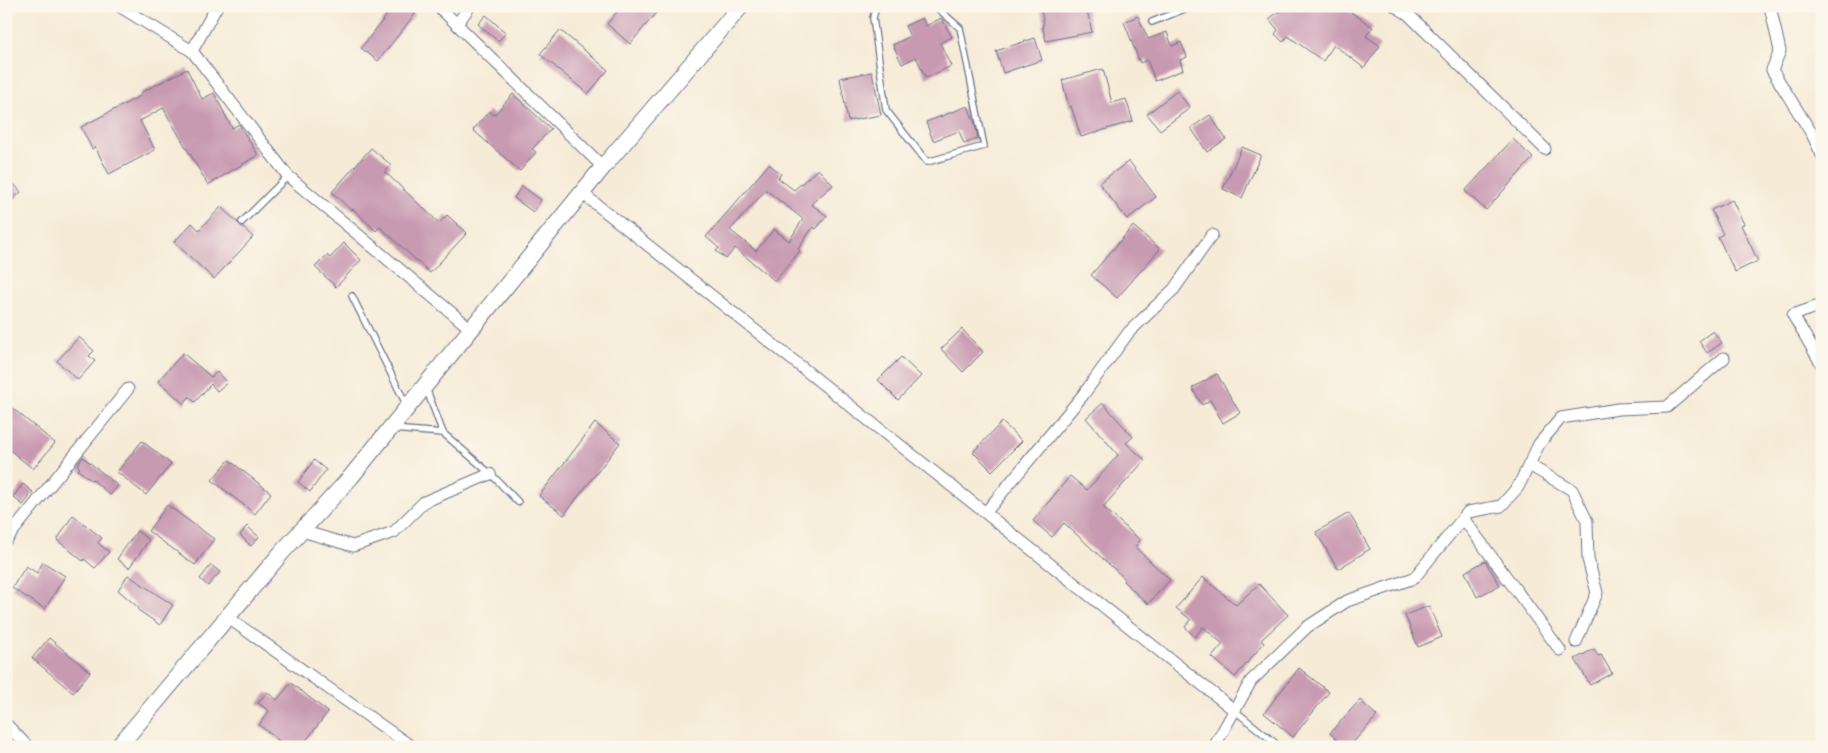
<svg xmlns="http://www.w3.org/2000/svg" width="1828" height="753" viewBox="0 0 1828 753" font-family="'Libre Bodoni',serif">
  <rect width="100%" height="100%" fill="#fbf7ec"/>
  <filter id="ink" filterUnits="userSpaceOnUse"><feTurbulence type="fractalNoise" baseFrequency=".02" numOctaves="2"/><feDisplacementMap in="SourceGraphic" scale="10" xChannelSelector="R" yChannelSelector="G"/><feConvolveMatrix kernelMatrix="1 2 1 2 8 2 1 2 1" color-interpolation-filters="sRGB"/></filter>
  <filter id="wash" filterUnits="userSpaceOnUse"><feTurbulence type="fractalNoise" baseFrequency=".0096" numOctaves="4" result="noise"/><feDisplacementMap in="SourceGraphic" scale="20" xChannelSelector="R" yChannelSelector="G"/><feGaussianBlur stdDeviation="1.12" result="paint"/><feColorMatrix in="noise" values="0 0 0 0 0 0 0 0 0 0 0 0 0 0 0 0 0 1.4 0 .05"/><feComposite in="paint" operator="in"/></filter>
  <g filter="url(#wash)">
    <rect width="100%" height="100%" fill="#f6ebd7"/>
    <g id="blocks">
      <g fill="#c89ab1" fill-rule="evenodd">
        <path d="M 394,6 L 406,6 L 415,14 L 378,61 L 361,48 Z"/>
        <path d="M 622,6 L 662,6 L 630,44 L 607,24 Z"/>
        <path d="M 1040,6 L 1086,6 L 1092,32 L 1046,41 L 1042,25 L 1044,24 Z"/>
        <path d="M 1286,6 L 1342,6 L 1373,27 L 1366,36 L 1380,46 L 1364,68 L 1334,45 L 1323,61 L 1288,36 L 1283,42 L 1275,34 L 1278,30 L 1269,19 Z"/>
        <path d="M 486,15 L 506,33 L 498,41 L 478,24 Z"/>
        <path d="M 1138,16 L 1148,39 L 1167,32 L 1172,46 L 1181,42 L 1187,57 L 1180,60 L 1183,70 L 1155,81 L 1147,60 L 1140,63 L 1124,22 Z"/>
        <path d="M 922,18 L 926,26 L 941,18 L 952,37 L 940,43 L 951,66 L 926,78 L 916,57 L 902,64 L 893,45 L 910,36 L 905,26 Z"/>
        <path d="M 560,30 L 608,70 L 588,94 L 540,54 Z"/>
        <path d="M 1035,38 L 1042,60 L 1003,73 L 996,51 Z"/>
        <path d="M 187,69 L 202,99 L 214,93 L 232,128 L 239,124 L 258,155 L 208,185 L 163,108 L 140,121 L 155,150 L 109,174 L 95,147 L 92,149 L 81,127 L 142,95 L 140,93 Z"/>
        <path d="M 1103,69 L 1112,103 L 1126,99 L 1133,121 L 1081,137 L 1071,106 L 1069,107 L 1062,80 Z"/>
        <path d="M 872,72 L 881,115 L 848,121 L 840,78 Z"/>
        <path d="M 1177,91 L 1190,108 L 1160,130 L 1147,114 Z"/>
        <path d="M 513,94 L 551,129 L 532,149 L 536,152 L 520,171 L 473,130 L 489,111 L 494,115 Z"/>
        <path d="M 968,106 L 975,124 L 978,138 L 964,144 L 959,131 L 933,141 L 926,122 Z"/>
        <path d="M 1210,115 L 1226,139 L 1207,152 L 1191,128 Z"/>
        <path d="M 1513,139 L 1533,158 L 1486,210 L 1465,191 Z"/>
        <path d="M 1242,147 L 1261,155 L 1242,198 L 1223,189 Z"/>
        <path d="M 371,148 L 391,165 L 385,172 L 439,223 L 447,215 L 467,233 L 430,273 L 380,227 L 376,231 L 353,209 L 351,210 L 332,192 Z"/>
        <path d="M 1129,161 L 1156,197 L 1127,219 L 1099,183 Z"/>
        <path d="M 769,164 L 781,174 L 778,178 L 794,190 L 818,169 L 833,185 L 811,204 L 827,216 L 816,229 L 813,227 L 798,249 L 800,251 L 775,281 L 735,248 L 726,259 L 716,251 L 719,248 L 706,237 ZM 766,190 L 803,219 L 789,241 L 774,229 L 756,251 L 730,230 Z"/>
        <path d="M 6,175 L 21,192 L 6,206 Z"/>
        <path d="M 522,186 L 541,200 L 533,212 L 514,198 Z"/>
        <path d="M 1732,200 L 1744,224 L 1741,225 L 1758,261 L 1735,272 L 1718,237 L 1723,234 L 1711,210 Z"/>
        <path d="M 221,207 L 253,237 L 214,279 L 174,242 L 192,223 L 199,230 Z"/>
        <path d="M 1133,226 L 1160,249 L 1117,298 L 1091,275 Z"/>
        <path d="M 344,243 L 361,260 L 336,287 L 315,267 L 327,255 L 330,258 Z"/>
        <path d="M 962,329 L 983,352 L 963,372 L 941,349 Z"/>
        <path d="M 1713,331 L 1722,343 L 1707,353 L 1699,341 Z"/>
        <path d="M 79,337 L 94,351 L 89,356 L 95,361 L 78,380 L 57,361 Z"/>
        <path d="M 183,353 L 211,377 L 217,372 L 227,383 L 217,391 L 211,384 L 195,402 L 189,397 L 184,404 L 158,381 Z"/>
        <path d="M 901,357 L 921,376 L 898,400 L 878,380 Z"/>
        <path d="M 1217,374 L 1240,413 L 1223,423 L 1210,400 L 1202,405 L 1192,388 Z"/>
        <path d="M 6,403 L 55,443 L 33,469 L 6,447 Z"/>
        <path d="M 1103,403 L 1133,437 L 1126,443 L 1145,460 L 1103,507 L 1140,540 L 1135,547 L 1170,580 L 1148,604 L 1123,581 L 1125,579 L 1064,523 L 1052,537 L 1033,521 L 1070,476 L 1087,490 L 1118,455 L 1086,418 Z"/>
        <path d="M 1002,422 L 1022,441 L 992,471 L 973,452 Z"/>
        <path d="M 595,423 L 620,443 L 564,515 L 539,496 Z"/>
        <path d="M 142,441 L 171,464 L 146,495 L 117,472 Z"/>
        <path d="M 83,457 L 118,486 L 110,495 L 92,479 L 91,480 L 78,470 L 80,468 L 77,465 Z"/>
        <path d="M 229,460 L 271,493 L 255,514 L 212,480 Z"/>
        <path d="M 314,460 L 326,470 L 310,492 L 298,482 Z"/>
        <path d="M 23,484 L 33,492 L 23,505 L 13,497 Z"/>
        <path d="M 167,505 L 214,539 L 195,565 L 148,531 Z"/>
        <path d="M 1349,513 L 1370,549 L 1338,569 L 1316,532 Z"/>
        <path d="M 73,515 L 102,538 L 98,543 L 109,552 L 95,568 L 84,559 L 83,561 L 57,540 Z"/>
        <path d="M 247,526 L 259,537 L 251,546 L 240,535 Z"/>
        <path d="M 137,531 L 149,540 L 129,568 L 117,559 Z"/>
        <path d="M 1485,561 L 1500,585 L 1477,597 L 1465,572 Z"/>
        <path d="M 43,562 L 65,576 L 45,609 L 12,588 L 26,566 L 37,573 Z"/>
        <path d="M 211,565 L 220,572 L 208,586 L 200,579 Z"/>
        <path d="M 128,575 L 173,605 L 160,625 L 138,610 L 139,608 L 118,590 Z"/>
        <path d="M 1203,577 L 1236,605 L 1259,584 L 1288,615 L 1261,640 L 1264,643 L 1235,677 L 1212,657 L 1223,644 L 1203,627 L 1195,637 L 1185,627 L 1191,620 L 1176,608 Z"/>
        <path d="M 1429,606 L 1442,637 L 1418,647 L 1405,615 Z"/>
        <path d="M 49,638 L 90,672 L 73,693 L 32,658 Z"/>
        <path d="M 1594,649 L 1598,656 L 1601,655 L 1612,673 L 1590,685 L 1575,659 Z"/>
        <path d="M 1299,668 L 1329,692 L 1293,737 L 1264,713 Z"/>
        <path d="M 291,683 L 328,712 L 301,747 L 287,747 L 259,725 L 269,711 L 258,703 L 267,692 L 277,700 Z"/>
        <path d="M 1360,700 L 1377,716 L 1349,747 L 1344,747 L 1330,733 Z"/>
      </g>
    </g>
  </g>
  <g filter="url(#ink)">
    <use href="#blocks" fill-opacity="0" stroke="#687188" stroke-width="1"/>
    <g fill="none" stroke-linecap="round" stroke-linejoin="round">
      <g stroke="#687188" stroke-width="8">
        <g id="lane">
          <path d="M 876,6 L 873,18 L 886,110 L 927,162 L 984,146 L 960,28 L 935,6"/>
          <path d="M 1152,22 L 1192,6"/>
          <path d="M 242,222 L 288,176"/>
          <path d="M 352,296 L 407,406"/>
          <path d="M 426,388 L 443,433"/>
          <path d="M 392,429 L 443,433 L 493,476 L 518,502"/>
          <path d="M 1234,710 L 1280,747"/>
        </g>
      </g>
      <g stroke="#687188" stroke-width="13">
        <g id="street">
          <path d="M 119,6 L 192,51 L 288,176 L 471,329"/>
          <path d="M 438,6 L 603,167"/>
          <path d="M 1395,6 L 1408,14 L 1545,149"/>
          <path d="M 1770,6 L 1780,51 L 1772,70 L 1812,134 L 1822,155"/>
          <path d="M 457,24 L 470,6"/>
          <path d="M 192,51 L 217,6"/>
          <path d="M 582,193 L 1234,710"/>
          <path d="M 1822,305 L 1793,315 L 1822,365"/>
          <path d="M 1529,465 L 1572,490 L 1587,521 L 1588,559 L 1597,593 L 1576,642"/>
          <path d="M 986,512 L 1083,395 L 1129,332 L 1174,289 L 1212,235"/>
          <path d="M 1463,518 L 1560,650"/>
          <path d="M 302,531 L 353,546 L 394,532 L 424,502 L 490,474"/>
          <path d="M 6,540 L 128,389"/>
          <path d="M 227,617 L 412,747"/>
          <path d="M 6,724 L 28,747"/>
          <path d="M 1214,747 L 1251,681 L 1307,627 L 1347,601 L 1414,578 L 1468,512 L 1501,506 L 1518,487 L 1539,444 L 1561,418 L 1618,409 L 1667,407 L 1724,358"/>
        </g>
      </g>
      <g stroke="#687188" stroke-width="18">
        <path id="secondary" d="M 118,747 L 283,551 L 350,478 L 603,167 L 741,6"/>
      </g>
      <use href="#lane" stroke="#fff" stroke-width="5.5"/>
      <use href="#street" stroke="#fff" stroke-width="11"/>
      <use href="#secondary" stroke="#fff" stroke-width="16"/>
    </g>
  </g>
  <rect width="1828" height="753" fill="none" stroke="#fbf7ec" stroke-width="25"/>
</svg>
